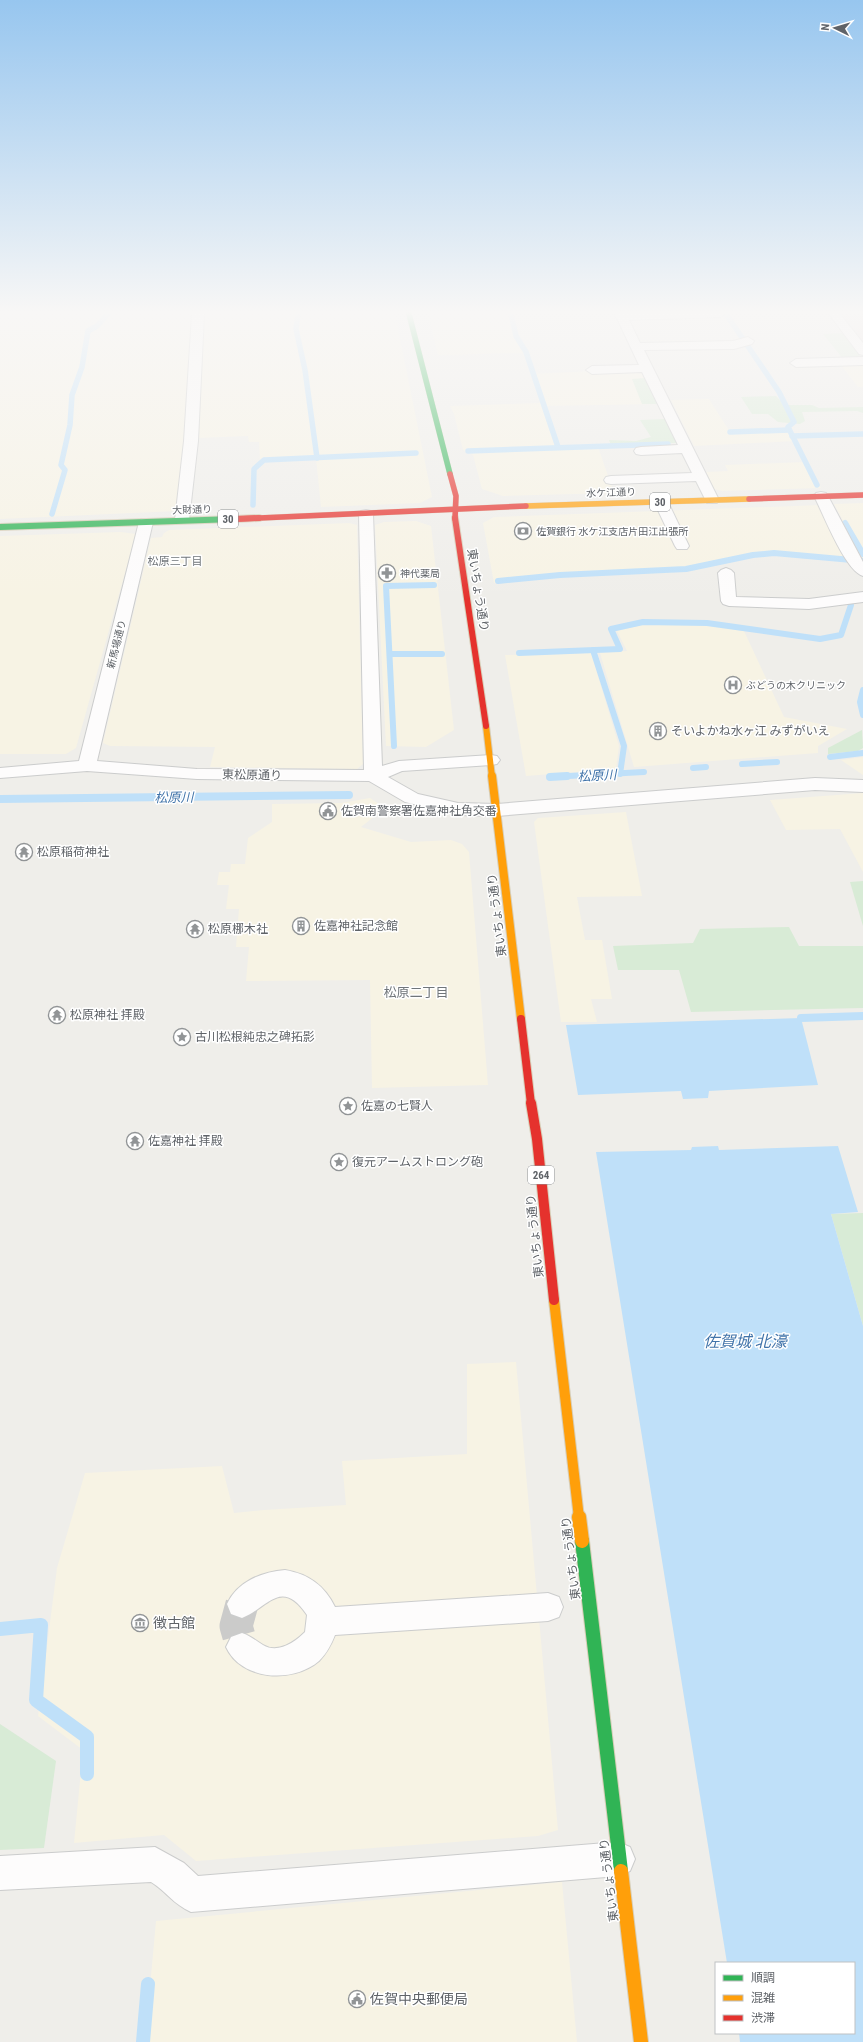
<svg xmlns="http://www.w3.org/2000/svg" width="863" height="2042" viewBox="0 0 863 2042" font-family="'Roboto Condensed','Noto Sans JP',sans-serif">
  <rect width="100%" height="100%" fill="#efeeea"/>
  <g fill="#f7f3e4">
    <path d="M 0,314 L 193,314 L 187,434 L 177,511 L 0,519 Z"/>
    <path d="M 202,314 L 395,314 L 432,497 L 420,503 L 321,507 L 316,458 L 260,460 L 259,442 L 249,442 L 248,436 L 198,438 Z"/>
    <path d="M 428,314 L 507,314 L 515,337 L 524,353 L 438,355 Z"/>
    <path d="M 863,363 L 863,387 L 858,387 L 840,364 Z"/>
    <path d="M 640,369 L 658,404 L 542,406 L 556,448 L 598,447 L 614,493 L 503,496 L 482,489 L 473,455 L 463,450 L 454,414 L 450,406 L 540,403 L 531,374 Z"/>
    <path d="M 709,399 L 730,432 L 791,430 L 795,441 L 694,446 L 671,400 Z"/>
    <path d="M 806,462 L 821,488 L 722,491 L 714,489 L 706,472 L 728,471 L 725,465 Z"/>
    <path d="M 863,503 L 863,559 L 834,504 Z"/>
    <path d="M 820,505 L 848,562 L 777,555 L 755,556 L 669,573 L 563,576 L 494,583 L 483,523 L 494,517 Z"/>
    <path d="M 416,521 L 431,526 L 454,730 L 426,747 L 386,746 L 375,525 L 384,522 Z"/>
    <path d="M 349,523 L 357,525 L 363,764 L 357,769 L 210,767 L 215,747 L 110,746 L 103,743 L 151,538 L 162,537 L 164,533 L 169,530 Z"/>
    <path d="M 121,532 L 136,534 L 76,748 L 66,754 L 0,754 L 0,536 Z"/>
    <path d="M 646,624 L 709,625 L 744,631 L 784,717 L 847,729 L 818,746 L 818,753 L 634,767 L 600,653 L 627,651 L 617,631 Z"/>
    <path d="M 591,653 L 619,746 L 616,769 L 526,776 L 505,655 Z"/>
    <path d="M 863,757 L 863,775 L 841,760 Z"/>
    <path d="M 863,793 L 863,872 L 840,829 L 786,830 L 770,800 Z"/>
    <path d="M 370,798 L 385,808 L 361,827 L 411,842 L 451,840 L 462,844 L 469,852 L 488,1085 L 372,1088 L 370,980 L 246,981 L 249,947 L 236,947 L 239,909 L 226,909 L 229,885 L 217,885 L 219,872 L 230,872 L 231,864 L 245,864 L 248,838 L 272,822 L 272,804 L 341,803 Z"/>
    <path d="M 626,812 L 642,896 L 577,897 L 585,940 L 602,940 L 612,999 L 591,999 L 597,1022 L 561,1022 L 534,822 L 538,818 Z"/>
    <path d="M 516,1362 L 558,1830 L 538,1836 L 196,1861 L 164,1835 L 74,1843 L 83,1750 L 38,1716 L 57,1568 L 85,1473 L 222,1466 L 234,1513 L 264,1510 L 346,1505 L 342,1461 L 467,1454 L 467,1364 Z"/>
    <path d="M 562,1882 L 577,2042 L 145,2042 L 156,1921 Z"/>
  </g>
  <path fill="#eae0de" d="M 839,314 L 863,314 L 863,344 Z"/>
  <g fill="#d8ebd6">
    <path d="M 842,333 L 863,359 L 844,360 L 823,334 Z"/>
    <path d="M 645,378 L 658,404 L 642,404 L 632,379 Z"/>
    <path d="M 776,396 L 785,405 L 812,405 L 819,408 L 863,407 L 863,413 L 857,411 L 802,412 L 805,421 L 800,424 L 778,422 L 768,414 L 752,414 L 741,397 Z"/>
    <path d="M 665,419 L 677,443 L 611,445 L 609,440 L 636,441 L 651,437 L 640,420 Z"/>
    <path d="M 862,730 L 863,748 L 858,751 L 828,754 L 828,748 Z"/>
    <path d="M 863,881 L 863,926 L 850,882 Z"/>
    <path d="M 789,927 L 799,946 L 863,946 L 863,1008 L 691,1012 L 679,970 L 618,970 L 613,946 L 693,943 L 700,929 Z"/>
    <path d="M 863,1213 L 863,1326 L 831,1214 Z"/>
    <path d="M 0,1724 L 56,1761 L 44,1848 L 0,1850 Z"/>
  </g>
  <g fill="#bfe0f9">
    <path d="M 801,1018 L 818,1085 L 709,1091 L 708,1098 L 683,1099 L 681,1091 L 578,1095 L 566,1025 Z"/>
    <path d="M 718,1146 L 719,1150 L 838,1146 L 858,1212 L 831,1214 L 863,1326 L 863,2042 L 740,2042 L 739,2033 L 854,2033 L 854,1963 L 727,1963 L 596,1152 L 691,1150 L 692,1147 Z"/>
  </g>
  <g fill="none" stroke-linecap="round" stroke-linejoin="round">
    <g stroke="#bfe0f9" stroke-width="5.5">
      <path d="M 298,314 L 296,329 L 305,370 L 317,458"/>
      <path d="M 511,314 L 516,336 L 526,352 L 558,447"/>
      <path d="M 726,314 L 779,392 L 794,422 L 788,427 L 817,485"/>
      <path d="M 730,432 L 789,430"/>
      <path d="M 792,436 L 863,434"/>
      <path d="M 468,451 L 668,444"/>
      <path d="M 253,505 L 254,469 L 264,460 L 416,453"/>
      <path d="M 52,514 L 65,470 L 61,465 L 70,425 L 72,395 L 82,367 L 88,331 L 97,326 L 108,314"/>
    </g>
    <g stroke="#bfe0f9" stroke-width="6">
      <path d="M 845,523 L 863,554"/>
      <path d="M 498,581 L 560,575 L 686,569 L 753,555 L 774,553 L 863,561"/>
      <path d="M 593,650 L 624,746 L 620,774"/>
      <path d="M 519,653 L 620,649 L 611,629 L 643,622 L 707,623 L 820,639 L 841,635 L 851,605"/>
      <path d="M 390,654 L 442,654"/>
      <path d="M 863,690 L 860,702 L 863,715"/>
      <path d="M 394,746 L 386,586 L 434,585"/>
      <path d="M 830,757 L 863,753"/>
      <path d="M 742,764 L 777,762"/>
      <path d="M 693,768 L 706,767"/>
      <path d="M 550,777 L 644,772"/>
    </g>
    <g stroke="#bfe0f9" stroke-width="8">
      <path d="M 550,777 L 567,776"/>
      <path d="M 0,799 L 349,795"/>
      <path d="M 801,1018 L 863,1016"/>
    </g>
    <g stroke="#bfe0f9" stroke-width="14">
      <path d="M 0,1629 L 41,1625 L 36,1700 L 87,1737 L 87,1774"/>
      <path d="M 143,2042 L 148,1984"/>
    </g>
    <path stroke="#cbcbca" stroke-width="33" stroke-dasharray="33 16" stroke-linecap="butt" d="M 242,1604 L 236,1626 L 242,1647"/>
    <g stroke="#cbcccc" stroke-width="2">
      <g id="street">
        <path d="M 192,314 L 204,314 L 198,441 L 189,520 L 187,523 L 177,523 L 175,520 L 184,441 Z"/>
        <path d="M 615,314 L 725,314 L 720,317 L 629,320 L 640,343 L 733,341 L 748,337 L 754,341 L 752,344 L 734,349 L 644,350 L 719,500 L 717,503 L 707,503 L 696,481 L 611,484 L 606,483 L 604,480 L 606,477 L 611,476 L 692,473 L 682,453 L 641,455 L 636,454 L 634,451 L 636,448 L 641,447 L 678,445 L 642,372 L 592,374 L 586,370 L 592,366 L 639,365 Z"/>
        <path d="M 829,314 L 840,314 L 863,343 L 863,355 L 859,354 Z"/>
        <path d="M 863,357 L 863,365 L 796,367 L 790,363 L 796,359 Z"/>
        <path d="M 821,492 L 826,493 L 828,496 L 863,562 L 863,576 C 845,571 823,513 814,496 L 816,493 Z"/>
        <path d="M 661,498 L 666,499 L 668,502 L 689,546 L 687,549 L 677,549 L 675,546 L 654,502 L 656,499 Z"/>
        <path d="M 366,510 L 371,511 L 373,514 L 382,766 L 399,761 L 491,755 L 497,756 L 500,760 L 497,764 L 491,765 L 402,771 L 388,777 L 418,794 L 458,803 L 497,804 L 815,778 L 863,780 L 863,792 L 815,790 L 497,816 L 458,815 L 405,802 L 369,781 L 197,779 L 87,771 L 0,778 L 0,768 L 79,761 L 139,522 L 141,519 L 151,519 L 153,522 L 97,761 L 197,769 L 364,770 L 359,514 L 361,511 Z"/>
        <path d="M 726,568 L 731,570 L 734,573 L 736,597 L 809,599 L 863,592 L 863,602 L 809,609 L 729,606 L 723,604 L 721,601 L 718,573 L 721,570 Z"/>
        <path d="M 285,1570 C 309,1574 325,1586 335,1607 L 548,1593 L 559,1597 L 563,1607 L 559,1617 L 548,1621 L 335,1635 C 331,1645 327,1653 319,1661 C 292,1684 241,1680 226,1647 L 231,1637 L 242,1633 C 251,1636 256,1641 263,1645 C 278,1654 295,1642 305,1632 L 307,1615 C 281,1577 268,1608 242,1618 L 231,1614 L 227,1604 C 237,1582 261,1572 285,1570 Z"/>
        <path d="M 618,1842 L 630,1847 L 635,1859 L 630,1871 L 618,1876 L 191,1912 C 173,1904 167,1892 151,1882 L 0,1890 L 0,1856 L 155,1847 L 184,1863 L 198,1876 Z"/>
      </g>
    </g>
    <g stroke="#d7ceb8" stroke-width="6">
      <path id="fast-far2" d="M 409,314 L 450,474"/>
    </g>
    <g stroke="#d7ceb8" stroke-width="8">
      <path id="fast-far1" d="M 0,527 L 234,519"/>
    </g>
    <g stroke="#d7ceb8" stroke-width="16">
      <path id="fast" d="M 582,1541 L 621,1871"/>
    </g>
    <g stroke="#d7ceb8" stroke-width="6">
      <path id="slow-far4" d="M 526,506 L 749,499"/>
    </g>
    <g stroke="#d7ceb8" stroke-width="8">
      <path id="slow-far3" d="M 486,726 L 492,777"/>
    </g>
    <g stroke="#d7ceb8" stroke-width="10">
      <path id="slow-far2" d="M 492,776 L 521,1019"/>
    </g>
    <g stroke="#d7ceb8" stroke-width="12">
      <path id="slow-far1" d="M 554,1300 L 579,1518"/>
    </g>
    <g stroke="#d7ceb8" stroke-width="16">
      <g id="slow">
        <path d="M 579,1517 L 582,1541"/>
        <path d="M 621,1871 L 641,2042"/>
      </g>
    </g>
    <g stroke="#d7ceb8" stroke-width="6">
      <g id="jam-far3">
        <path d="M 450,474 L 456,496 L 455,519"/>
        <path d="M 749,499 L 863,495"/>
        <path d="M 237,519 L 526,506"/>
      </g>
    </g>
    <g stroke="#d7ceb8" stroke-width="8">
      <g id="jam-far2">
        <path d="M 455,518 L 486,726"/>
        <path d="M 234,519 L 259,518"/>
      </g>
    </g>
    <g stroke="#d7ceb8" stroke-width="10">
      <path id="jam-far1" d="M 521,1019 L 531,1104"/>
    </g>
    <g stroke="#d7ceb8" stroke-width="12">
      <path id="jam" d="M 531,1103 L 537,1139 L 554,1300"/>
    </g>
    <use href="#street" fill="#fdfcfc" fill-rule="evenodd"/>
    <use href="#fast-far2" stroke="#30b455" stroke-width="5.5"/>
    <use href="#fast-far1" stroke="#30b455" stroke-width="6"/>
    <use href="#fast" stroke="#30b455" stroke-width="14"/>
    <use href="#slow-far4" stroke="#ff9f0a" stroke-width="5.5"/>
    <use href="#slow-far3" stroke="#ff9f0a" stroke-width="6"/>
    <use href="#slow-far2" stroke="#ff9f0a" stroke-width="8"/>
    <use href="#slow-far1" stroke="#ff9f0a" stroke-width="10"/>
    <use href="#slow" stroke="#ff9f0a" stroke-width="14"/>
    <use href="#jam-far3" stroke="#e5322d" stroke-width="5.5"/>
    <use href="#jam-far2" stroke="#e5322d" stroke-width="6"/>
    <use href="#jam-far1" stroke="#e5322d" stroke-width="8"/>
    <use href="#jam" stroke="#e5322d" stroke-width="10"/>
  </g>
  <linearGradient id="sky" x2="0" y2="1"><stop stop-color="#97c6ef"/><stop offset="0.52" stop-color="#f8f7f6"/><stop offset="1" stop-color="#f8f7f6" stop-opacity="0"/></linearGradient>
  <rect width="863" height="600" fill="url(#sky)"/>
  <defs>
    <g id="bank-ring" transform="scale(0.9)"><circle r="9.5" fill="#fff" stroke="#919496" stroke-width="1.5"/><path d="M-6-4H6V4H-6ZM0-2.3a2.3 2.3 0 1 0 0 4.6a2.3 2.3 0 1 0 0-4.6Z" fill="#919496"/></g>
    <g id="pharmacy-ring" transform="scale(0.9)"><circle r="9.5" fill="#fff" stroke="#919496" stroke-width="1.5"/><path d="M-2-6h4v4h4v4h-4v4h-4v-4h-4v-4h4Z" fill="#919496"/></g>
    <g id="hospital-ring" transform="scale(0.9)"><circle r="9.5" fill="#fff" stroke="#919496" stroke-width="1.5"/><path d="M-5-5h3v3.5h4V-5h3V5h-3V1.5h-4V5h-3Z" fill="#919496"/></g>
    <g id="building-ring" transform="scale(0.9)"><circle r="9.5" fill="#fff" stroke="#919496" stroke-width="1.5"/><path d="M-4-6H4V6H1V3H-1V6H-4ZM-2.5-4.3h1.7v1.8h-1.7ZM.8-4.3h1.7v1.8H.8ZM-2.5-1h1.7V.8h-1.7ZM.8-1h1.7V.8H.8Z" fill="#919496"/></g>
    <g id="civic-ring" transform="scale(0.9)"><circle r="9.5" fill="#fff" stroke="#919496" stroke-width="1.5"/><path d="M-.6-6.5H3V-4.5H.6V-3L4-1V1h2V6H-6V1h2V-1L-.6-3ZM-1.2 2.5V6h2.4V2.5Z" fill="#919496"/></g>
    <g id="temple-ring" transform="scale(0.9)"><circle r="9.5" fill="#fff" stroke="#919496" stroke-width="1.5"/><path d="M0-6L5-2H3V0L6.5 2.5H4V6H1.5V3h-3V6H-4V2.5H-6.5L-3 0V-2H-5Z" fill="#919496"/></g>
    <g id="sight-ring" transform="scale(0.9)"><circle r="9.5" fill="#fff" stroke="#919496" stroke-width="1.5"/><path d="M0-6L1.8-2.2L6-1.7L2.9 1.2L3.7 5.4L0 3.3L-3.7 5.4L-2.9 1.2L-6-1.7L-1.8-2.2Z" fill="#919496"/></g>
    <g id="museum-ring" transform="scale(0.9)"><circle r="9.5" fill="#fff" stroke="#919496" stroke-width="1.5"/><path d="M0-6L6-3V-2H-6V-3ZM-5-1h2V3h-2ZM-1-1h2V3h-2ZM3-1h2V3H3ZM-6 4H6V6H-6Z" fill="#919496"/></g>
  </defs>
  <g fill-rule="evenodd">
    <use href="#bank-ring" x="523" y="531"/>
    <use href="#pharmacy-ring" x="387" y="573"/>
    <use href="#hospital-ring" x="733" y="685"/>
    <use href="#building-ring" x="658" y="731"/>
    <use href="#civic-ring" x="328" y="811"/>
    <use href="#temple-ring" x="24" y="852"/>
    <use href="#building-ring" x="301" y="926"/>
    <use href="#temple-ring" x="195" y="929"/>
    <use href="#temple-ring" x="57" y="1015"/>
    <use href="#sight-ring" x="182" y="1037"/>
    <use href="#sight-ring" x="348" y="1106"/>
    <use href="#temple-ring" x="135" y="1141"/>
    <use href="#sight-ring" x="339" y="1162"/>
    <use href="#museum-ring" x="140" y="1623"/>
    <use href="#civic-ring" x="357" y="1999"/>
  </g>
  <g text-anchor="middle" stroke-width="3" stroke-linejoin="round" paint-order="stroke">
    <g font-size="10" fill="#5f6368" stroke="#fff">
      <text transform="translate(611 492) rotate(-2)" y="4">水ケ江通り</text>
      <text transform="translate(192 509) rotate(-2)" y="4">大財通り</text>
      <text transform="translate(116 644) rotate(-76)" y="4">新馬場通り</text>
    </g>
    <g font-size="10" fill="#5f6368" stroke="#fff" text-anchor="start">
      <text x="536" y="535">佐賀銀行 水ケ江支店片田江出張所</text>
      <text x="400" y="577">神代薬局</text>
      <text x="746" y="689">ぶどうの木クリニック</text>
    </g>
    <g fill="#fff" stroke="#8f9295" stroke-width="1">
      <rect x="650" y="493" width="20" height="18" rx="3"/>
      <rect x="218" y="510" width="20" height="18" rx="3"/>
      <rect x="528" y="1166" width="26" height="18" rx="3"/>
    </g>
    <g font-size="11" font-weight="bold" fill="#5f6368">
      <text x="660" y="506">30</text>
      <text x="228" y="523">30</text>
      <text x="541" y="1179">264</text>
    </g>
    <g font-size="11" fill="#70757a" stroke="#fff">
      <text x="175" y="565">松原三丁目</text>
    </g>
    <g font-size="12" fill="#5f6368" stroke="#fff">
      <text transform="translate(478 590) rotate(81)" y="4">東いちょう通り</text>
      <text transform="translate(252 775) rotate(1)" y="4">東松原通り</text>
      <text transform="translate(497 915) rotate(-97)" y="4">東いちょう通り</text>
      <text transform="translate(535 1236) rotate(-96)" y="4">東いちょう通り</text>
      <text transform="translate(571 1558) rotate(-97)" y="4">東いちょう通り</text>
      <text transform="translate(609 1880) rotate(-97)" y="4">東いちょう通り</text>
    </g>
    <g font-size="12" fill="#5f6368" stroke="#fff" text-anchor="start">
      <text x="671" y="735">そいよかね水ヶ江 みずがいえ</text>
      <text x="341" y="815">佐賀南警察署佐嘉神社角交番</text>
      <text x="37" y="856">松原稲荷神社</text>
      <text x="314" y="930">佐嘉神社記念館</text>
      <text x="208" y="933">松原梛木社</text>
      <text x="70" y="1019">松原神社 拝殿</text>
      <text x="195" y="1041">古川松根純忠之碑拓影</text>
      <text x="361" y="1110">佐嘉の七賢人</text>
      <text x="148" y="1145">佐嘉神社 拝殿</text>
      <text x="352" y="1166">復元アームストロング砲</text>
    </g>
    <g font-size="13" font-style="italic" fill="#4174aa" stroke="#fff">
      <text transform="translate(597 775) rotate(-3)" y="5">松原川</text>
      <text transform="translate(174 797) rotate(-1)" y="5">松原川</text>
    </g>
    <g font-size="13" fill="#70757a" stroke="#fff">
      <text x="416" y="997">松原二丁目</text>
    </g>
    <g font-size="14" fill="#5f6368" stroke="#fff" text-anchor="start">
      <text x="153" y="1628">徴古館</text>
      <text x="370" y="2004">佐賀中央郵便局</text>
    </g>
    <g font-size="16" font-style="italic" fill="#4174aa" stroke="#fff">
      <text x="745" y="1347">佐賀城 北濠</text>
    </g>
  </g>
  <rect x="715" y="1962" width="140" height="72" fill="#ffffff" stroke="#bfc1c3"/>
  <rect x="723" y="1975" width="20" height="6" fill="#30b455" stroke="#bfc1c3"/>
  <text x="751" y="1982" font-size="12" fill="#5f6368">順調</text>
  <rect x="723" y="1995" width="20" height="6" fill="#ff9f0a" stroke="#bfc1c3"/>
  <text x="751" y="2002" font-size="12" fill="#5f6368">混雑</text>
  <rect x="723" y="2015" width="20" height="6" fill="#e5322d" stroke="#bfc1c3"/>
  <text x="751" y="2022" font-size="12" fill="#5f6368">渋滞</text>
  <g transform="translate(835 28) rotate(275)" stroke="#ffffff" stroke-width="3" paint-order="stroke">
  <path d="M0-3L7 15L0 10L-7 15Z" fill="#5f6368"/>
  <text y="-6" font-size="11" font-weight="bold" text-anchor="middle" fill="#5f6368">N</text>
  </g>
</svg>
